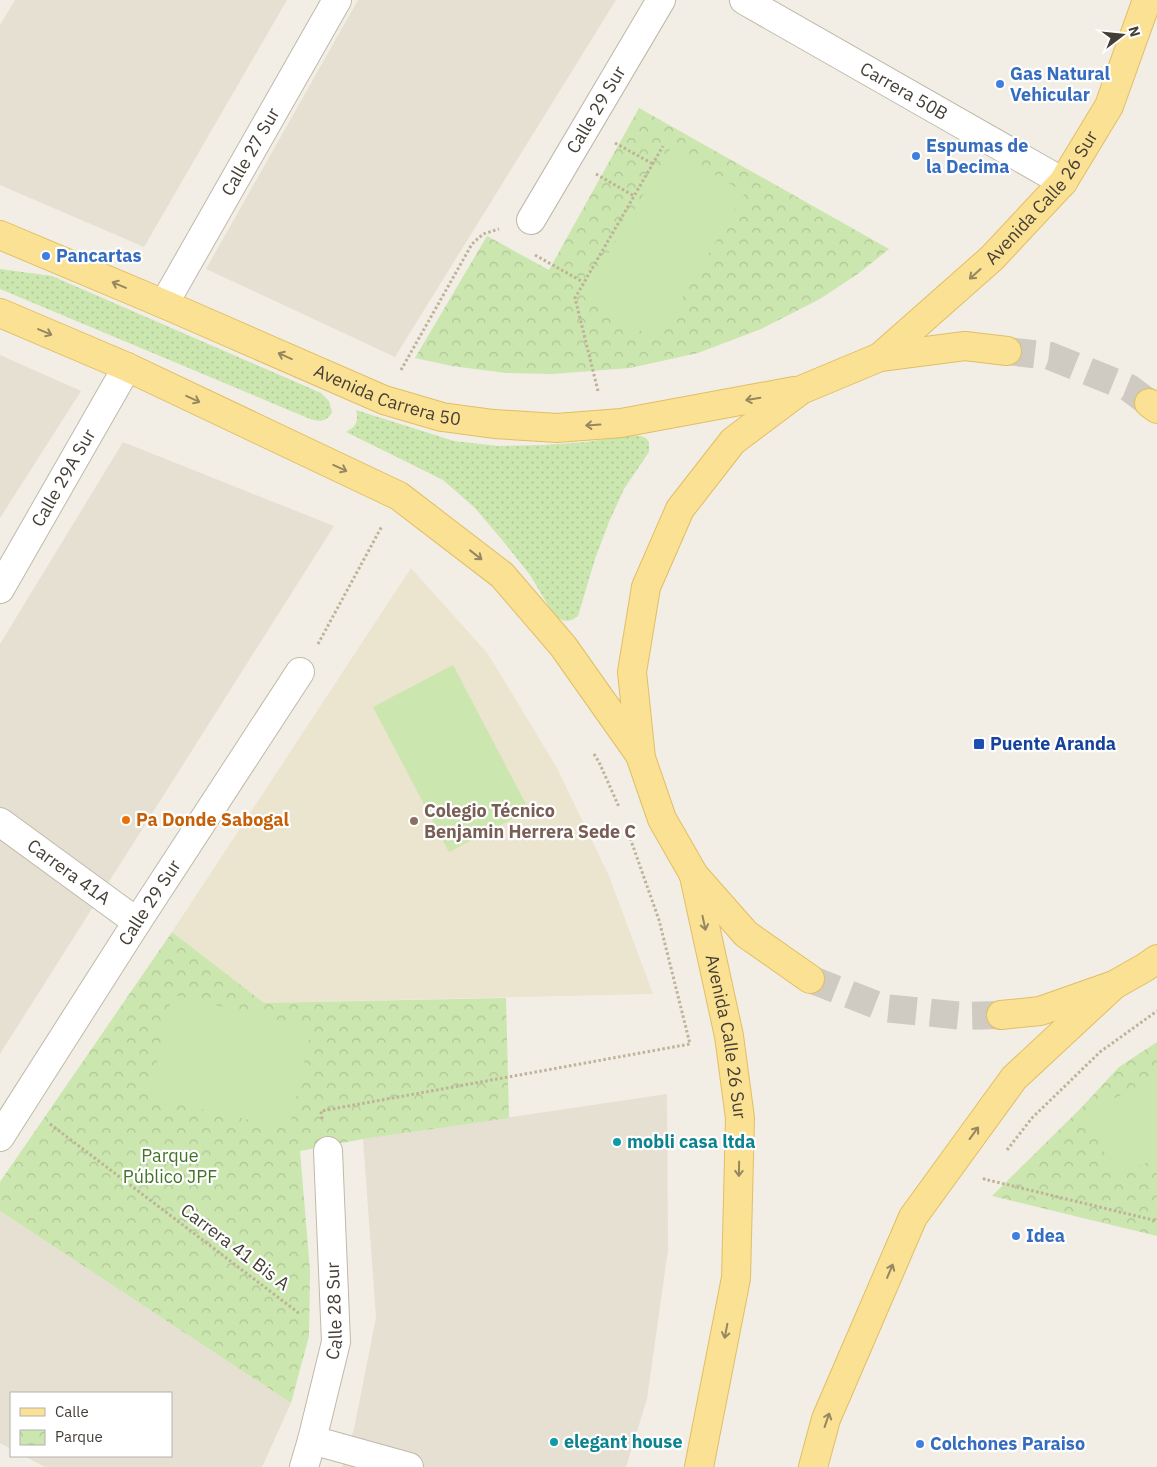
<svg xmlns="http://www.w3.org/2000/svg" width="1157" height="1467" viewBox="0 0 1157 1467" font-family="'IBM Plex Sans',sans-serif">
  <defs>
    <pattern id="grass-dots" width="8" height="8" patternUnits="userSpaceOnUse" patternTransform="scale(1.25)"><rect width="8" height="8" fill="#cbe6ae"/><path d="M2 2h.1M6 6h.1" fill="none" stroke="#b0c696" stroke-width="1.8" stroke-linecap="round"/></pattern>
    <pattern id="park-crowns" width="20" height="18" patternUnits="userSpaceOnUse" patternTransform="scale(1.25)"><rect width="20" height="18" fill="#cbe6ae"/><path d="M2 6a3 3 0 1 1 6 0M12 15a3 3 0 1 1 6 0" fill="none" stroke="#b0c696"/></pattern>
  </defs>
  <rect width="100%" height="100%" fill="#f2eee5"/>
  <g fill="#e6e0d3">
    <path d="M 15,0 L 287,0 L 144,247 L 0,185 L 0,25 Z"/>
    <path d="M 358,0 L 616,0 L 395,357 L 206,269 Z"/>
    <path d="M 0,355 L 81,391 L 0,518 Z"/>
    <path d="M 123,442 L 334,526 L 0,1054 L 0,644 Z"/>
    <path d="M 667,1094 L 668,1250 L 647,1399 L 626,1467 L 342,1467 L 354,1429 L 376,1317 L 363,1139 Z"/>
    <path d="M 0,1211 L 291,1403 L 262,1467 L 45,1467 L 24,1456 L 171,1456 L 171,1393 L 11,1393 L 11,1449 L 0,1443 Z"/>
  </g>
  <path fill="#ebe4cf" d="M 411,568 L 488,654 L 556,766 L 609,876 L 653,994 L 264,1003 L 172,932 Z"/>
  <g fill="url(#grass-dots)">
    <path d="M 0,269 L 52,276 L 321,393 L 329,401 L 332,412 C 327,422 320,422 310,419 L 0,289 Z"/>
    <path d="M 356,410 L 454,441 L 498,446 L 544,445 L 586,442 L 631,435 L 641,436 L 646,438 L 649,442 L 649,452 L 624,489 L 609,522 L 595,559 L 578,616 C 570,623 562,622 554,615 L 530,575 L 503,541 L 475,508 L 443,480 L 346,432 C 356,427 359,421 356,410 Z"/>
  </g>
  <g fill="url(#park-crowns)">
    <path d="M 639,108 L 889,249 L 859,273 L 820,299 L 761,329 L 698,353 L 630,368 L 552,374 L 506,373 L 452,366 L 415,358 L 487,236 L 549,270 Z"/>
    <path d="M 172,932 L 264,1003 L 506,998 L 509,1118 L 363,1139 L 300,1151 L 310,1271 L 309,1336 L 291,1403 L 0,1211 L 0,1182 Z"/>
    <path d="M 1157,1042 L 1157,1236 L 992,1196 L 1082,1107 L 1119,1067 Z"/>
  </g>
  <g fill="#cbe6ae">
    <path d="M 671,148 L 745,193 L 657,341 L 583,296 Z"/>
    <path d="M 453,665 L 529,810 L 449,852 L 373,707 Z"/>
    <path d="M 172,995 L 312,1028 L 289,1129 L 149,1097 Z"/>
    <path d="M 1157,1076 L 1157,1157 L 1118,1177 L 1084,1114 Z"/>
  </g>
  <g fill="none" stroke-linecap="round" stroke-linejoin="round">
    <g stroke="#cfcbc2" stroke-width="28" stroke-dasharray="28 14" stroke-linecap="butt">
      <path d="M 1007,351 L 1050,356 L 1129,388 L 1149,403"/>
      <path d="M 810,979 L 884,1008 L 963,1016 L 1001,1015"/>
    </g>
    <g stroke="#c0b9aa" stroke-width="30">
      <g id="minor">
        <path id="s1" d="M 744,0 L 1063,182"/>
        <path id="s2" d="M 531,220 L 661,0"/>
        <path id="s3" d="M 164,304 L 337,0"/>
        <path id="s4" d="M 0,589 L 127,367"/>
        <path id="s5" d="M 0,822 L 137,922"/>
        <path id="s6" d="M 0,1137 L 137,922 L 300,672"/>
        <path d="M 312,1440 L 409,1467"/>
        <path id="s7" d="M 304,1467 L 312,1440 L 336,1342 L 328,1151"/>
      </g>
    </g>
    <g stroke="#e0bf64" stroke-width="30">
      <g id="major">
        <path id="s8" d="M 0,235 L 164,304 L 384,400 L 442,417 L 494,424 L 557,428 L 621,423 L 794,391"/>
        <path d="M 0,313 L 127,367 L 399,496 L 502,575 L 563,646 L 640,755"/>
        <path id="s9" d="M 880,357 L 992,258 L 1063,182 L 1109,106 L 1147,0"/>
        <path d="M 1149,403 L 1157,409"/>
        <path id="s10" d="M 694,876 L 729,1036 L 740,1118 L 736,1278 L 699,1467"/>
        <path d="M 810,979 L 746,934 L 694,875 L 662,819 L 641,758 L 632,672 L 646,587 L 680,509 L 733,441 L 801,390 L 880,357 L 965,346 L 1007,351"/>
        <path d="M 1001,1015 L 1040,1011 L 1114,985 L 1144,968 L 1157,959"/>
        <path d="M 813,1467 L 826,1419 L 913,1217 L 1014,1078 L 1114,985"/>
      </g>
    </g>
    <g stroke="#beb299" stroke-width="3" stroke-dasharray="2.5 2.5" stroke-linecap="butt">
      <path d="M 615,143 L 653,164"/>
      <path d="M 596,174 L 634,196"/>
      <path d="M 535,255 L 583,282"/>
      <path d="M 401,370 L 472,244 L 483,234 L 499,229"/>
      <path d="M 598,391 L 575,298 L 663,146"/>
      <path d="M 318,644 L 382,526"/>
      <path d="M 594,754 L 599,762 L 619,807"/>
      <path d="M 322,1119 L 321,1111 L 690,1044 L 659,920 L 628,832"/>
      <path d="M 50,1124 L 300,1314"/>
      <path d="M 1007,1150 L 1032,1118 L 1100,1052 L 1157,1011"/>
      <path d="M 985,1178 L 984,1179 L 1157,1221"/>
    </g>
    <use href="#minor" stroke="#fff" stroke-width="28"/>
    <use href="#major" stroke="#fbe194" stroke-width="28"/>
  </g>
  <defs><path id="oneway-shaft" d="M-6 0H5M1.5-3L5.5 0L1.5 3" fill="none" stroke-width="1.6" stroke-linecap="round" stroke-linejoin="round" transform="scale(1.25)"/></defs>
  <g stroke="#968760">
    <use href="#oneway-shaft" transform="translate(975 274) rotate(138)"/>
    <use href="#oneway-shaft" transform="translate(119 285) rotate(-157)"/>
    <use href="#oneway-shaft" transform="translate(45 332) rotate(23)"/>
    <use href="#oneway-shaft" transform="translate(285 356) rotate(-156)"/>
    <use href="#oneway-shaft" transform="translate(193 399) rotate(25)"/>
    <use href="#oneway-shaft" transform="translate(753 399) rotate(170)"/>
    <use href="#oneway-shaft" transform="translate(593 425) rotate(176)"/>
    <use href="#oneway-shaft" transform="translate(340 468) rotate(25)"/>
    <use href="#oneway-shaft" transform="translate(476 555) rotate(38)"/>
    <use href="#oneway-shaft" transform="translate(704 923) rotate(78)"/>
    <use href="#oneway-shaft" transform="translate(974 1133) rotate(-54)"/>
    <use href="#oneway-shaft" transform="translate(739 1169) rotate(91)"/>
    <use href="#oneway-shaft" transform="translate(890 1271) rotate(-67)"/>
    <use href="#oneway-shaft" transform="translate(726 1331) rotate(101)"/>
    <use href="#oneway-shaft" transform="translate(827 1420) rotate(-71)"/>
  </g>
  <g fill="#3f7fe0" stroke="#fff" stroke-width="2">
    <circle cx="1000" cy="84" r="5"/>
    <circle cx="916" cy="156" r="5"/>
    <circle cx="46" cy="256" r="5"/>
    <circle cx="1016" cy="1236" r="5"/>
    <circle cx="920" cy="1444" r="5"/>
  </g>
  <rect fill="#1a4fb4" stroke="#fff" stroke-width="2" x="973" y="738" width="12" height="12" rx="2.5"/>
  <circle fill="#e8710a" stroke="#fff" stroke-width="2" cx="126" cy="820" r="5"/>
  <circle fill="#8d6e63" stroke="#fff" stroke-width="2" cx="414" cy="821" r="5"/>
  <g fill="#0f9aa8" stroke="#fff" stroke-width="2">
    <circle cx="617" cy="1142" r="5"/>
    <circle cx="554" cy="1442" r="5"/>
  </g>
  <g text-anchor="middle" stroke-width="4.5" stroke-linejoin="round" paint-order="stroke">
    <g font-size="18" font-weight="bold" fill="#366cbe" stroke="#fff" text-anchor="start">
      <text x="1010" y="80">Gas Natural<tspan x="1010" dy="21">Vehicular</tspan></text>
      <text x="926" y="152">Espumas de<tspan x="926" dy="21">la Decima</tspan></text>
      <text x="56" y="262">Pancartas</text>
      <text x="1026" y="1242">Idea</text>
      <text x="930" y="1450">Colchones Paraiso</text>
    </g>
    <g font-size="18" fill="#443e35" stroke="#fff">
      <text dy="6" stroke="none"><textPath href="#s1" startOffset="184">Carrera 50B</textPath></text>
      <text dy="6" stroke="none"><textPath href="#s2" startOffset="128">Calle 29 Sur</textPath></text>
      <text dy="6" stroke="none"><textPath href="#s3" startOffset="175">Calle 27 Sur</textPath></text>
      <text dy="6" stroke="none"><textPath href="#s9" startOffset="228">Avenida Calle 26 Sur</textPath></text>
      <text dy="6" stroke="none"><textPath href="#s8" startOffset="420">Avenida Carrera 50</textPath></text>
      <text dy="6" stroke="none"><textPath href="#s4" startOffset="128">Calle 29A Sur</textPath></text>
      <text dy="6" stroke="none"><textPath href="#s5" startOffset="85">Carrera 41A</textPath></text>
      <text dy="6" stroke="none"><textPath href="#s6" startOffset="278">Calle 29 Sur</textPath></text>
      <text dy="6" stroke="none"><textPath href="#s10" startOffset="164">Avenida Calle 26 Sur</textPath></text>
      <text transform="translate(235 1247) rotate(37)" y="6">Carrera 41 Bis A</text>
      <text dy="6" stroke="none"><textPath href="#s7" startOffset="160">Calle 28 Sur</textPath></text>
    </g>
    <g font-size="18" font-weight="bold" fill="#164399" stroke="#fff" text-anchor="start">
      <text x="990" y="750">Puente Aranda</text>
    </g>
    <g font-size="18" font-weight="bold" fill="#785e54" stroke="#fff" text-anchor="start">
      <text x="424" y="817">Colegio Técnico<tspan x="424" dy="21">Benjamin Herrera Sede C</tspan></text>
    </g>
    <g font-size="18" font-weight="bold" fill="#c56008" stroke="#fff" text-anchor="start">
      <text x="136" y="826">Pa Donde Sabogal</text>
    </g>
    <g font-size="18" font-weight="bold" fill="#0d838f" stroke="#fff" text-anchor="start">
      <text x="627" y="1148">mobli casa ltda</text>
      <text x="564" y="1448">elegant house</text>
    </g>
    <g font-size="18" fill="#43742a" stroke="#fff">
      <text x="170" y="1162">Parque<tspan x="170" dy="21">Público JPF</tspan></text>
    </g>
  </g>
  <rect x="10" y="1392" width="162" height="65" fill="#ffffff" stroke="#b4b2ae"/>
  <rect x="20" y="1408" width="25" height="8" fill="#fbe194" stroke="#b4b2ae"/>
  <text x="55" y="1417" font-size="15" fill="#443e35">Calle</text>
  <rect x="20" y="1430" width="25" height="15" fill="url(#park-crowns)" stroke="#b4b2ae"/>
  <text x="55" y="1442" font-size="15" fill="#443e35">Parque</text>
  <g transform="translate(1122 35) rotate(74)" stroke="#ffffff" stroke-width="4" paint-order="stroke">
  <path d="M0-4L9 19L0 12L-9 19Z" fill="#443e35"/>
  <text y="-8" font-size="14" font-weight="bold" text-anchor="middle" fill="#443e35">N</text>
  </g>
</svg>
